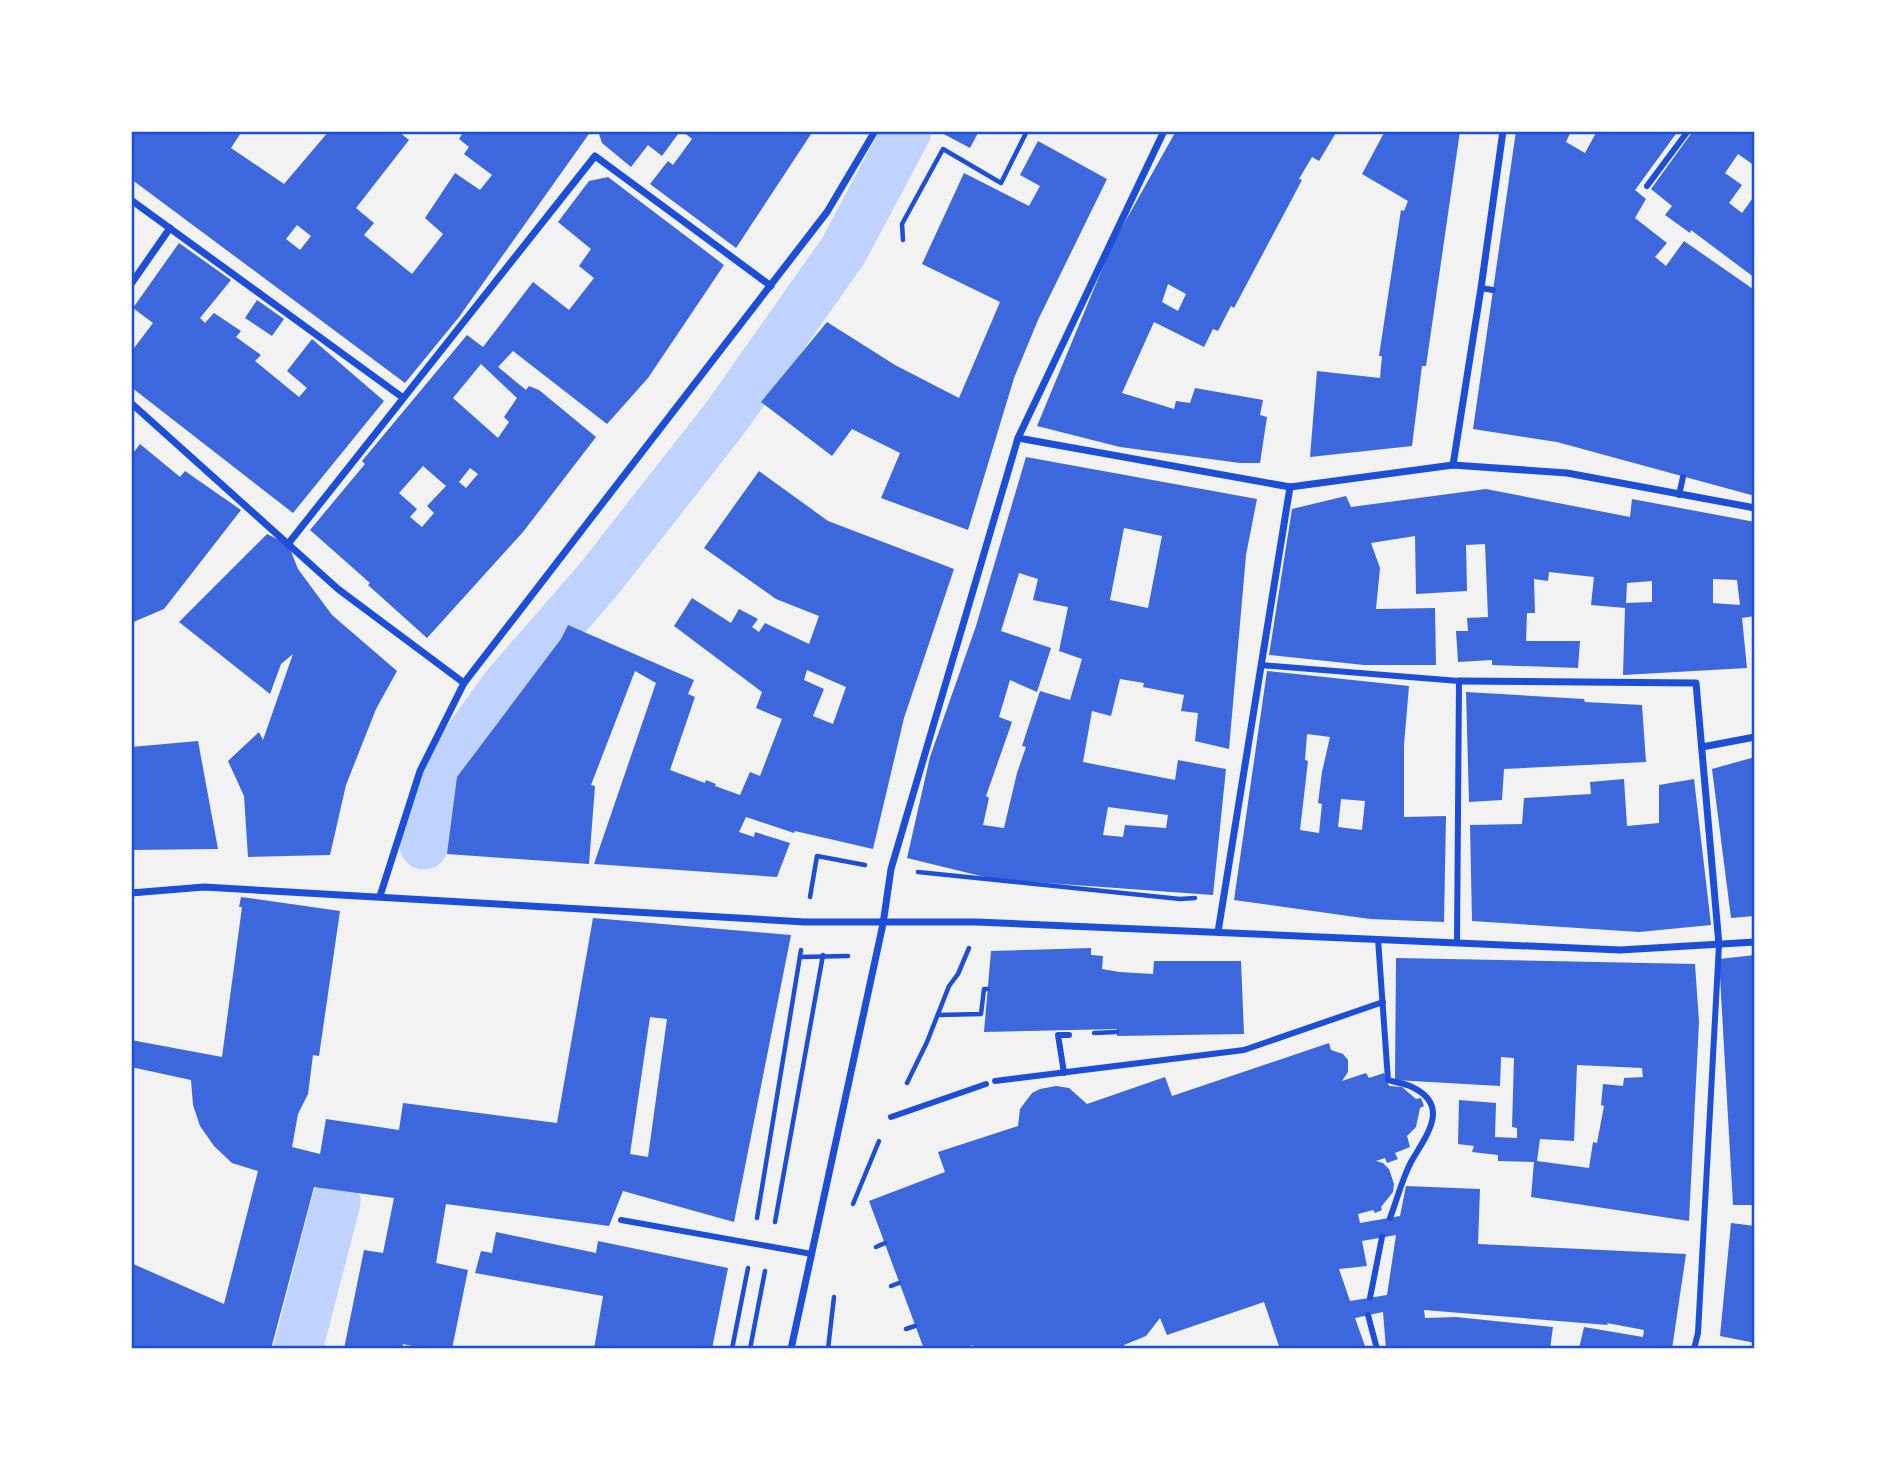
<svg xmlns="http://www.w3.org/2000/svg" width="1886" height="1480" viewBox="0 0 1886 1480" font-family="'Times New Roman',serif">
  <rect width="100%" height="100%" fill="#f2f2f2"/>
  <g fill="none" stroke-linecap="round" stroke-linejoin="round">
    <g stroke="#bfd3fe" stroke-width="49">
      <path d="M 424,845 L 443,774 L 505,687 L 599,579 L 726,417 L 843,251 L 907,131"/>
      <path d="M 298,1349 L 336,1202"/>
    </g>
  </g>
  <g fill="#3d67dc" fill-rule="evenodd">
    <path d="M 131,131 L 242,131 L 231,148 L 284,184 L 329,131 L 398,131 L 409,140 L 356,208 L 374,223 L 364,235 L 412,274 L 443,234 L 425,218 L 455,173 L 480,190 L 492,175 L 464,154 L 469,147 L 459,139 L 464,131 L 591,131 L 459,317 L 405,383 L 131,179 ZM 297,225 L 311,236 L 300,250 L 286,239 Z"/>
    <path d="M 598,131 L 673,131 L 678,134 L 662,156 L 648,145 L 631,167 L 602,143 Z"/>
    <path d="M 682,131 L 813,131 L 736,248 L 650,184 L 668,161 L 673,165 L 692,139 Z"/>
    <path d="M 938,131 L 979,131 L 970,148 Z"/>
    <path d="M 1176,131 L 1337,131 L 1319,161 L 1312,157 L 1299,179 L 1302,180 L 1234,308 L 1231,306 L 1218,331 L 1213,329 L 1204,347 L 1154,322 L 1122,393 L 1174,409 L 1176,401 L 1190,403 L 1195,388 L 1263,400 L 1260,415 L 1267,417 L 1260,463 L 1240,463 L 1120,447 L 1037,426 L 1113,243 ZM 1168,284 L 1186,294 L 1178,311 L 1162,302 Z"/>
    <path d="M 1385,131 L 1460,131 L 1426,366 L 1422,366 L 1412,446 L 1310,457 L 1317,371 L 1380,378 L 1382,356 L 1379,356 L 1401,210 L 1404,211 L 1408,201 L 1362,174 Z"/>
    <path d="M 1516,131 L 1571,131 L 1566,142 L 1585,153 L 1597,131 L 1678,131 L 1635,190 L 1646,199 L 1635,218 L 1667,243 L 1655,257 L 1666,266 L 1684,241 L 1753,289 L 1755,287 L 1755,496 L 1557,442 L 1473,429 Z"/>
    <path d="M 1693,131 L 1755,131 L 1755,166 L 1738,154 L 1725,173 L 1742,185 L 1729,203 L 1742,213 L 1755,195 L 1755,278 L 1691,230 L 1690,233 L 1665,215 L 1672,206 L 1651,189 Z"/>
    <path d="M 1038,141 L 1107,179 L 1038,320 L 1014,378 L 968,530 L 881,498 L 900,453 L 852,429 L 832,456 L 761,402 L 827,322 L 895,365 L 959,398 L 1000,302 L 922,264 L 964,173 L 1029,206 L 1040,186 L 1020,175 Z"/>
    <path d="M 608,177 L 724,265 L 648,378 L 607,424 L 513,351 L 498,367 L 526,390 L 529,386 L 539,390 L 596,437 L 523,532 L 427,638 L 368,585 L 370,583 L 310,530 L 365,464 L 362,461 L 467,335 L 483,347 L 533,282 L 569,310 L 594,278 L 579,266 L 591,249 L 558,222 L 589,181 ZM 481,364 L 517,398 L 504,417 L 509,422 L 498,438 L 453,398 ZM 423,466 L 446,486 L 427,506 L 434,513 L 422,527 L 410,517 L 417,509 L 399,493 ZM 470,468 L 478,474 L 466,488 L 459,482 Z"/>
    <path d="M 179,243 L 231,280 L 200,318 L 205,323 L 214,313 L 241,331 L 236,337 L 261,355 L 255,361 L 299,397 L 307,388 L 287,371 L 312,339 L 384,401 L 293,513 L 131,387 L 131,352 L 153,323 L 133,308 Z"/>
    <path d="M 257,300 L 284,319 L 272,336 L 245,318 Z"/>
    <path d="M 140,444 L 180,477 L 185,471 L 241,510 L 164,609 L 131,623 L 131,456 Z"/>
    <path d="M 1026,457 L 1257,499 L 1246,555 L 1229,749 L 1195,741 L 1198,713 L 1181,711 L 1184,695 L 1143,687 L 1144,683 L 1120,679 L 1111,716 L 1092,711 L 1083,762 L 1175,780 L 1178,760 L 1226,769 L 1213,895 L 993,879 L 907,858 L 930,757 L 976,626 ZM 1124,528 L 1162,536 L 1148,608 L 1110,600 ZM 1019,573 L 1038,579 L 1033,600 L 1068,607 L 1059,651 L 1082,659 L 1070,700 L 1040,691 L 1022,746 L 1026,747 L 1017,773 L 1004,828 L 983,825 L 989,798 L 986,796 L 1012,722 L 999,717 L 1010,680 L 1037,692 L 1051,648 L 1001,631 ZM 1108,807 L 1168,815 L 1166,828 L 1125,825 L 1123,837 L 1103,835 Z"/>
    <path d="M 759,471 L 828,521 L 954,569 L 904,718 L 873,849 L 795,831 L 794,833 L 746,817 L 739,832 L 754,837 L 755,832 L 790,843 L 777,877 L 594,864 L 656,683 L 635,671 L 591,785 L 595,786 L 589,864 L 447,854 L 457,777 L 561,639 L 568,625 L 694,680 L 688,694 L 695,697 L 670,770 L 705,783 L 706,780 L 716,784 L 715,786 L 740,795 L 750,772 L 760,776 L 782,719 L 756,708 L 762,692 L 674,626 L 692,598 L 731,623 L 739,609 L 758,619 L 752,627 L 759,632 L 765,623 L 809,644 L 819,616 L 776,599 L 704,548 ZM 807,670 L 846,687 L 833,724 L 813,716 L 824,689 L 804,680 Z"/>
    <path d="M 1486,489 L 1630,517 L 1632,499 L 1755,522 L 1755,616 L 1742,618 L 1747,668 L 1623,675 L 1625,608 L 1591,605 L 1594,577 L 1549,572 L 1548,581 L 1534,579 L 1535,613 L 1527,613 L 1526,641 L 1580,641 L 1578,668 L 1492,665 L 1492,660 L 1458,662 L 1456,631 L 1468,631 L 1467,618 L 1488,617 L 1485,544 L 1466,545 L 1467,591 L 1416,594 L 1415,536 L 1371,543 L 1380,568 L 1376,609 L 1435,608 L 1436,665 L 1364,665 L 1269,655 L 1292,509 L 1346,496 L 1351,507 ZM 1713,579 L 1737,580 L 1740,605 L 1713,603 ZM 1652,581 L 1652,602 L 1626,603 L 1627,583 Z"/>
    <path d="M 267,534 L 288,544 L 298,569 L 332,615 L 397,671 L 376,709 L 346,785 L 330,855 L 248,857 L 244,796 L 228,761 L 259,732 L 263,740 L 293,654 L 281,664 L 270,694 L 179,622 Z"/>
    <path d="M 1267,671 L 1409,686 L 1404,745 L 1404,817 L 1446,816 L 1444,922 L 1370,919 L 1234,900 ZM 1307,734 L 1330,737 L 1322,772 L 1318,803 L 1322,804 L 1319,833 L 1300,830 L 1308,761 L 1305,760 ZM 1341,799 L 1365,801 L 1362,830 L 1338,827 Z"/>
    <path d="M 1466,692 L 1584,699 L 1585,702 L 1642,705 L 1646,762 L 1504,769 L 1502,800 L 1469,802 Z"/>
    <path d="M 198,741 L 218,849 L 131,850 L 131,747 Z"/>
    <path d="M 1755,757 L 1755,916 L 1731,918 L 1712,769 Z"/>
    <path d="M 1624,779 L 1627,826 L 1659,823 L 1659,785 L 1694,779 L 1711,925 L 1639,932 L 1472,921 L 1470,825 L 1522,824 L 1524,798 L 1591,794 L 1590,782 Z"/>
    <path d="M 241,897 L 340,911 L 319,1056 L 313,1055 L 308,1094 L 298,1114 L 292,1147 L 320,1154 L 326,1119 L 399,1130 L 403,1103 L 557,1123 L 593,918 L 791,935 L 734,1222 L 623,1191 L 609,1226 L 446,1204 L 436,1263 L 468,1270 L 452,1349 L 427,1349 L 403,1344 L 402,1349 L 344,1349 L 364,1250 L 383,1253 L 394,1198 L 314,1187 L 271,1349 L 131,1349 L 131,1263 L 224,1304 L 258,1171 L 232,1163 L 214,1146 L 200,1126 L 193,1105 L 191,1080 L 131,1067 L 131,1040 L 222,1057 L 242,907 L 239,907 ZM 650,1017 L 667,1019 L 648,1157 L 630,1154 Z"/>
    <path d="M 1091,948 L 1091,955 L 1103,956 L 1102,969 L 1119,972 L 1153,974 L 1154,961 L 1241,961 L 1244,1034 L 1117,1036 L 1117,1029 L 984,1032 L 991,951 Z"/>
    <path d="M 1755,955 L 1755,1205 L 1733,1205 L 1719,959 Z"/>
    <path d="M 1396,958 L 1695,964 L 1699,1022 L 1689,1221 L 1531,1197 L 1534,1162 L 1498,1161 L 1498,1155 L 1472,1152 L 1474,1146 L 1458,1144 L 1459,1100 L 1496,1103 L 1495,1137 L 1517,1138 L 1517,1128 L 1512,1127 L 1514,1058 L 1501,1057 L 1500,1086 L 1395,1080 ZM 1577,1065 L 1642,1068 L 1643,1077 L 1624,1078 L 1623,1086 L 1603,1084 L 1601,1105 L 1604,1106 L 1597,1143 L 1593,1142 L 1589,1168 L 1537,1161 L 1540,1139 L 1574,1141 Z"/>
    <path d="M 1329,1043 L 1331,1050 L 1343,1054 L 1348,1060 L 1348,1072 L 1342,1081 L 1366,1073 L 1369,1078 L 1384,1073 L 1389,1086 L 1402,1087 L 1416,1099 L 1421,1098 L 1424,1106 L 1420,1108 L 1416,1127 L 1407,1136 L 1410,1147 L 1395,1153 L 1398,1159 L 1387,1163 L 1385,1158 L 1376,1161 L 1383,1163 L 1389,1169 L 1394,1184 L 1393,1192 L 1381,1207 L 1382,1210 L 1375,1213 L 1373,1210 L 1358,1214 L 1360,1223 L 1400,1216 L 1406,1186 L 1480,1189 L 1478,1244 L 1686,1254 L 1672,1349 L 1579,1349 L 1584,1327 L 1643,1337 L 1644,1330 L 1607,1323 L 1608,1325 L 1424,1310 L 1425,1318 L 1456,1317 L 1553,1327 L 1550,1349 L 1386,1349 L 1383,1312 L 1355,1318 L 1366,1349 L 1280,1349 L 1264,1302 L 1167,1335 L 1160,1318 L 1146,1336 L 1124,1345 L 1124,1349 L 974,1349 L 973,1345 L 960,1349 L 924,1349 L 869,1201 L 945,1172 L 938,1152 L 1018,1126 L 1020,1109 L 1032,1093 L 1040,1089 L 1056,1086 L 1069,1088 L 1087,1104 L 1165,1077 L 1172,1096 ZM 1396,1235 L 1387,1295 L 1350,1301 L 1339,1269 L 1367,1266 L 1362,1241 Z"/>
    <path d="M 1731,1223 L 1755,1226 L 1755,1343 L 1720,1336 Z"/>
    <path d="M 496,1232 L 596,1253 L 598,1241 L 728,1268 L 712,1349 L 594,1349 L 603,1296 L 475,1273 L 481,1251 L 492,1253 Z"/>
  </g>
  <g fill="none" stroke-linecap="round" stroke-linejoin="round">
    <g stroke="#1d4ed8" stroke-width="4.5">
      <path d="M 903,240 L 902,224 L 943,149 L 1001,183 L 1027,131"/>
      <path d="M 918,872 L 1180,899 L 1195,898"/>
      <path d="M 810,897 L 817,856 L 865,865"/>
      <path d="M 800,957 L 848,956"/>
      <path d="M 938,1015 L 981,1014 L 984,989 L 988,989"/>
      <path d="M 1094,1033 L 1117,1032"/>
      <path d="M 907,1083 L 927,1042 L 949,986 L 958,974 L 969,948"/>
      <path d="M 853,1204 L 879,1141"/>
      <path d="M 757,1218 L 801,950"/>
      <path d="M 775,1222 L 823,955"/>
      <path d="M 876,1247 L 885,1243"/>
      <path d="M 891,1286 L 899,1283"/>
      <path d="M 906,1329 L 915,1326"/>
      <path d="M 732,1349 L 748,1268"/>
      <path d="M 750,1349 L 765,1271"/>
      <path d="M 828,1349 L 834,1297"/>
    </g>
    <g stroke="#1d4ed8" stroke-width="6">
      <path d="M 1647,186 L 1688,131"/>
      <path d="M 1481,288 L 1493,290"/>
      <path d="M 1679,495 L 1683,477"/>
      <path d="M 1261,665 L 1459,681 L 1457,943"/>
      <path d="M 1378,939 L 1388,1080 C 1397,1083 1406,1083 1414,1088 C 1451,1107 1425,1137 1411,1162 C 1402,1179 1397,1200 1390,1218"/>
      <path d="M 1064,1073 L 1058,1035 L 1069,1035"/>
      <path d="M 995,1081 L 1244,1050 L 1383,1002"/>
      <path d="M 891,1117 L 986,1084"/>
      <path d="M 621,1220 L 812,1254"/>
      <path d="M 1370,1298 L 1382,1237"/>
      <path d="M 1368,1315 L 1377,1349"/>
      <path d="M 1694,1349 L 1698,1333 L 1719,945"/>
    </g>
    <g stroke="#1d4ed8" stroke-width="7">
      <path d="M 131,200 L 402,397"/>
      <path d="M 131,284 L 170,228"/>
      <path d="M 131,403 L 338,589 L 464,683"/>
      <path d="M 1018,438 L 1290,487 L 1453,465 L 1567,473 L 1755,508"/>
      <path d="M 1453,465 L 1481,288 L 1503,131"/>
      <path d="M 288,544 L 595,156 L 771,286"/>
      <path d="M 1459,681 L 1696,683 L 1719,945"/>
      <path d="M 1702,747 L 1755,737"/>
      <path d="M 131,893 L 204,887 L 805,922 L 976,922 L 1620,950 L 1755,942"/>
      <path d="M 380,896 L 420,771 L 464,683 L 827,212 L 875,131"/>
      <path d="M 1218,932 L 1290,487"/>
      <path d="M 791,1349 L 883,924 L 891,869 L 1018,438 L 1164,131"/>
    </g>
  </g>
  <rect width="1886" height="1480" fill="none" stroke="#ffffff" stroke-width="266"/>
  <rect x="133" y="133" width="1620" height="1214" fill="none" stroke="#1d4ed8" stroke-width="2.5"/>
</svg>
